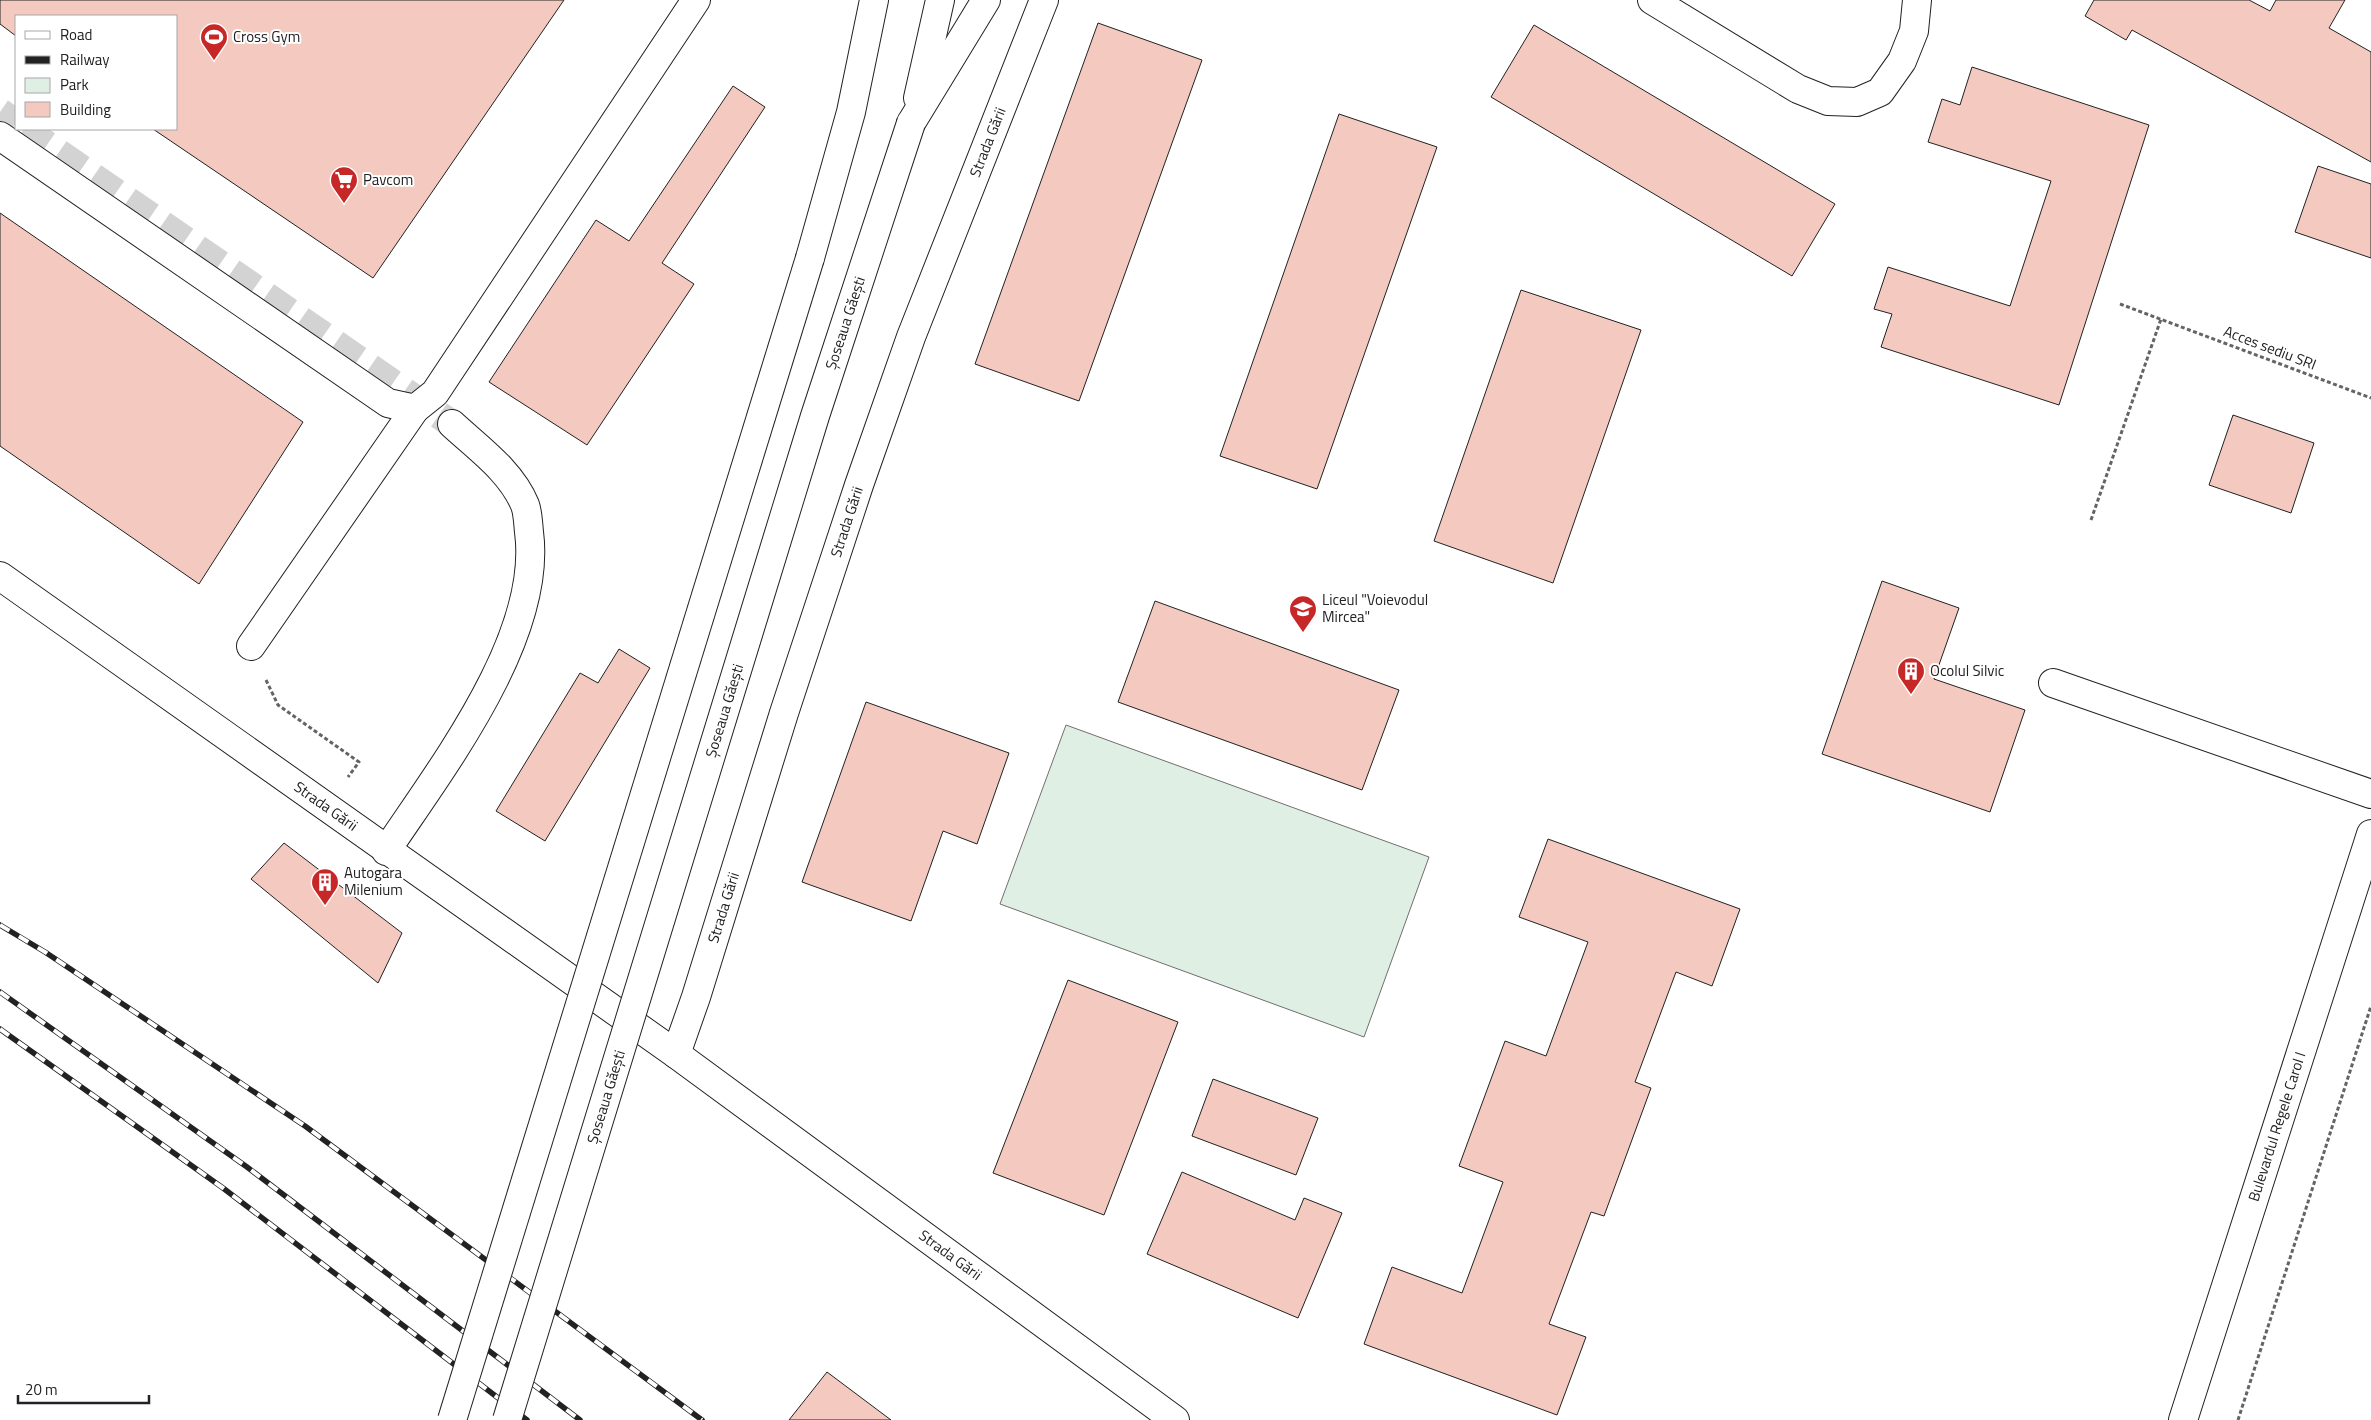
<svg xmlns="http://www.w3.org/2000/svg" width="2371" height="1420" viewBox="0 0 2371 1420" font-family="'Titillium Web',sans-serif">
  <rect width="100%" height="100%" fill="#fff"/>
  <path fill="#e0efe3" stroke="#6f6f6f" d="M 1066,725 L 1429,857 L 1364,1037 L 1000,904 Z"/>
  <g fill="#f3c9c0" stroke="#222">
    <path d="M 0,0 L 564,0 L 373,278 L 153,129 L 176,129 L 176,16 L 16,16 L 16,36 L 0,24 Z"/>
    <path d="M 2094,0 L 2249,0 L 2270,11 L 2276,0 L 2345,0 L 2329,28 L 2371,52 L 2371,162 L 2132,30 L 2126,40 L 2085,16 Z"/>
    <path d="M 1098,23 L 1202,60 L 1079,401 L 975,364 Z"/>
    <path d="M 1534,25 L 1835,204 L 1792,276 L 1491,97 Z"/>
    <path d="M 1972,67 L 2149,125 L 2059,405 L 1881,347 L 1892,314 L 1874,309 L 1888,267 L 2010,306 L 2051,181 L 1928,142 L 1942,99 L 1960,105 Z"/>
    <path d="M 733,86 L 765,107 L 662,263 L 694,284 L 587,445 L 489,382 L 596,220 L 629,241 Z"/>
    <path d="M 1339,114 L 1437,147 L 1317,489 L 1220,456 Z"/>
    <path d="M 2318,166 L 2371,184 L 2371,258 L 2295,232 Z"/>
    <path d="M 0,213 L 303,422 L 199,584 L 0,446 Z"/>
    <path d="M 1521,290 L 1641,330 L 1553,583 L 1434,541 Z"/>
    <path d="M 2233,415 L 2314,443 L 2291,513 L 2209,485 Z"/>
    <path d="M 1882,581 L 1959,608 L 1934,679 L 2025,710 L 1990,812 L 1822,754 Z"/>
    <path d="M 1155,601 L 1399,690 L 1362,790 L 1118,702 Z"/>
    <path d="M 619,649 L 650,668 L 545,841 L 496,811 L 580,673 L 598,683 Z"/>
    <path d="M 866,702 L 1009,753 L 977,844 L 943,831 L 911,921 L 802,882 Z"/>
    <path d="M 1548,839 L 1740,909 L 1712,986 L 1676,972 L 1635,1082 L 1651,1088 L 1604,1216 L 1591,1212 L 1549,1324 L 1586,1337 L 1557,1415 L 1364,1344 L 1392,1267 L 1462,1293 L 1503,1182 L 1459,1166 L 1505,1041 L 1546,1056 L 1588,942 L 1519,917 Z"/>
    <path d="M 284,843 L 402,933 L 378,983 L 251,879 Z"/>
    <path d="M 1068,980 L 1178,1022 L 1104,1215 L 993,1173 Z"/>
    <path d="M 1213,1079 L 1318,1118 L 1296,1175 L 1192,1136 Z"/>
    <path d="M 1182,1172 L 1295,1220 L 1304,1198 L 1342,1213 L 1298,1318 L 1147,1254 Z"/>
    <path d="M 827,1372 L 891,1420 L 789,1420 Z"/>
  </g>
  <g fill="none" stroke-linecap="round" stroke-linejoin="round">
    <g stroke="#d3d3d3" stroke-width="28" stroke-dasharray="28 14" stroke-linecap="butt">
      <path d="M 0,112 L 16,123"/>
      <path d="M 24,129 L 452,424"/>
    </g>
    <g stroke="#222" stroke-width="30">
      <g id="minor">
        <path d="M 1652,0 L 1798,89 L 1828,101 L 1857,102 L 1880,92 L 1902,61 L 1914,31 L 1917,0"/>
        <path d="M 0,136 L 388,403 L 415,409 L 435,393 L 696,0"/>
        <path d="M 251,646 L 415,409"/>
        <path d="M 2053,683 L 2371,794"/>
        <path d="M 386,851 C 442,767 543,637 529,532 C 528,523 528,513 525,505 C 511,471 478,448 452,424"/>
        <path id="s1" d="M 676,1054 L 696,997 L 784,713 L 859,485 L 911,337 L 1044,0"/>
      </g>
    </g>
    <g stroke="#222" stroke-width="30">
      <g id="major">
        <path d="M 918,98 L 940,0"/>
        <path d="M 911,123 L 986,0"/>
        <path d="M 810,258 L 851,112 L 874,0"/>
        <path id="s2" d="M 0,576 L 676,1054 L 1175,1420"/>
        <path id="s3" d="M 2183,1420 L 2371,834"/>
      </g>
    </g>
    <g stroke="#646464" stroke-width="3" stroke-dasharray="4 2.5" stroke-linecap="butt">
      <path d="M 2120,304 L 2371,398"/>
      <path d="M 2091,520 L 2161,319"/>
      <path d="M 266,680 L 278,705 L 359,762 L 348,777"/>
      <path d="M 2238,1420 L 2371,1006"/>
    </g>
    <use href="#minor" stroke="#fff" stroke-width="28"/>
    <use href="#major" stroke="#fff" stroke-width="28"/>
    <g stroke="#222" stroke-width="5.5">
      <g id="rail">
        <path d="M 0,925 L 45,952 L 305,1126 L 702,1420"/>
        <path d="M 0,992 L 247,1167 L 580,1420"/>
        <path d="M 0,1029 L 223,1188 L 527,1420"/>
      </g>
    </g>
    <use href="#rail" stroke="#fff" stroke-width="4" stroke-dasharray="11" stroke-linecap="butt"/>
    <g stroke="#222" stroke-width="30" stroke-linecap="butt">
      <g id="major-bridge">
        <path d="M 452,1420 L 810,258"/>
        <path id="s4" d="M 507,1420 L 815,416 L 911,123"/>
      </g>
    </g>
    <use href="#major-bridge" stroke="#fff" stroke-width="28"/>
  </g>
  <defs>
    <g id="stadium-pin" transform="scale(1.4375)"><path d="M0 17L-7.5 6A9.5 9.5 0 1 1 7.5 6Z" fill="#c62828" stroke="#fff"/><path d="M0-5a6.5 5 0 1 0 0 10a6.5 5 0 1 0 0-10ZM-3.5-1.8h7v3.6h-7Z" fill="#fff"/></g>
    <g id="supermarket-pin" transform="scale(1.4375)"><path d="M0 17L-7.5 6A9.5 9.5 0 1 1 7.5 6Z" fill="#c62828" stroke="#fff"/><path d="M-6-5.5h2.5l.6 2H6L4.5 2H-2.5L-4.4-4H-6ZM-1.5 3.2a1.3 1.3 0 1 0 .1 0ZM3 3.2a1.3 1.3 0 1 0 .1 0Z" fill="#fff"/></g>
    <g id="school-pin" transform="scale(1.4375)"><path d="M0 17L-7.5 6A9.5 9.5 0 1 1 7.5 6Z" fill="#c62828" stroke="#fff"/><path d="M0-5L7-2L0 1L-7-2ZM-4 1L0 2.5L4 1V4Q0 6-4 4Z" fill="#fff"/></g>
    <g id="building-pin" transform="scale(1.4375)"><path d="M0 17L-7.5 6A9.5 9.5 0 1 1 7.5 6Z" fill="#c62828" stroke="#fff"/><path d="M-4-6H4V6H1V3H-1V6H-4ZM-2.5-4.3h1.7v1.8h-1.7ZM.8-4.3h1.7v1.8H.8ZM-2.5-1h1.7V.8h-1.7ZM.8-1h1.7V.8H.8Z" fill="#fff"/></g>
  </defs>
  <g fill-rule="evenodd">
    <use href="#stadium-pin" x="214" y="37"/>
    <use href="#supermarket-pin" x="344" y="180"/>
    <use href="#school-pin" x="1303" y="609"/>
    <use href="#building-pin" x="1911" y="671"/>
    <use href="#building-pin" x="325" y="882"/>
  </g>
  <g text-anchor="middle" stroke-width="4" stroke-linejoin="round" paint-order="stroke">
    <g font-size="15" fill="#222" stroke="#fff" text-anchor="start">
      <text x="233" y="42">Cross Gym</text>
      <text x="363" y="185">Pavcom</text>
      <text x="1322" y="605">Liceul "Voievodul<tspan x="1322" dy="17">Mircea"</tspan></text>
      <text x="1930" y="676">Ocolul Silvic</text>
      <text x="344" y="878">Autogara<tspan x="344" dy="17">Milenium</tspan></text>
    </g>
    <g font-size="15" fill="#222" stroke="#fff">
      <text dy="5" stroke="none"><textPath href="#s1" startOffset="964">Strada Gării</textPath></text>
      <text dy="5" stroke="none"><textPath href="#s4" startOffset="1148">Șoseaua Găești</textPath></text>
      <text transform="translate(2270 348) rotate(21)" y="5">Acces sediu SRI</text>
      <text dy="5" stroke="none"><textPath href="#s1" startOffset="559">Strada Gării</textPath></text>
      <text dy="5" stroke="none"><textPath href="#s4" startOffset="742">Șoseaua Găești</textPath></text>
      <text dy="5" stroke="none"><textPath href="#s2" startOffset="399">Strada Gării</textPath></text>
      <text dy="5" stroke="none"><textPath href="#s1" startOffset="154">Strada Gării</textPath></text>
      <text dy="5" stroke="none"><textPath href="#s4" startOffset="338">Șoseaua Găești</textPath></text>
      <text dy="5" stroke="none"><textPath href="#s3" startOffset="308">Bulevardul Regele Carol I</textPath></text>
      <text dy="5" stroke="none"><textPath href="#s2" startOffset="1168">Strada Gării</textPath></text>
    </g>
  </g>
  <rect x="15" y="15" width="162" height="115" fill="#ffffff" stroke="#a7a7a7"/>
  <rect x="25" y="31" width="25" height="8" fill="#ffffff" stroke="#a7a7a7"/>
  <text x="60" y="40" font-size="15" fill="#222222">Road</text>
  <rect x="25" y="56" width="25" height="8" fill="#222222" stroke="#a7a7a7"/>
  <text x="60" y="65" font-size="15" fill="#222222">Railway</text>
  <rect x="25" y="78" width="25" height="15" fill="#e0efe3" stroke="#a7a7a7"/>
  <text x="60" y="90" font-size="15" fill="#222222">Park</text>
  <rect x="25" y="102" width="25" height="15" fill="#f3c9c0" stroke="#a7a7a7"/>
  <text x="60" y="115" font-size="15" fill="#222222">Building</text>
  <path d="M18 1395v8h131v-8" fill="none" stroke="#222222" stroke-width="2.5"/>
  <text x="25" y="1395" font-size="15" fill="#222222" stroke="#ffffff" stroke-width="4" paint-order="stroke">20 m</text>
</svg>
